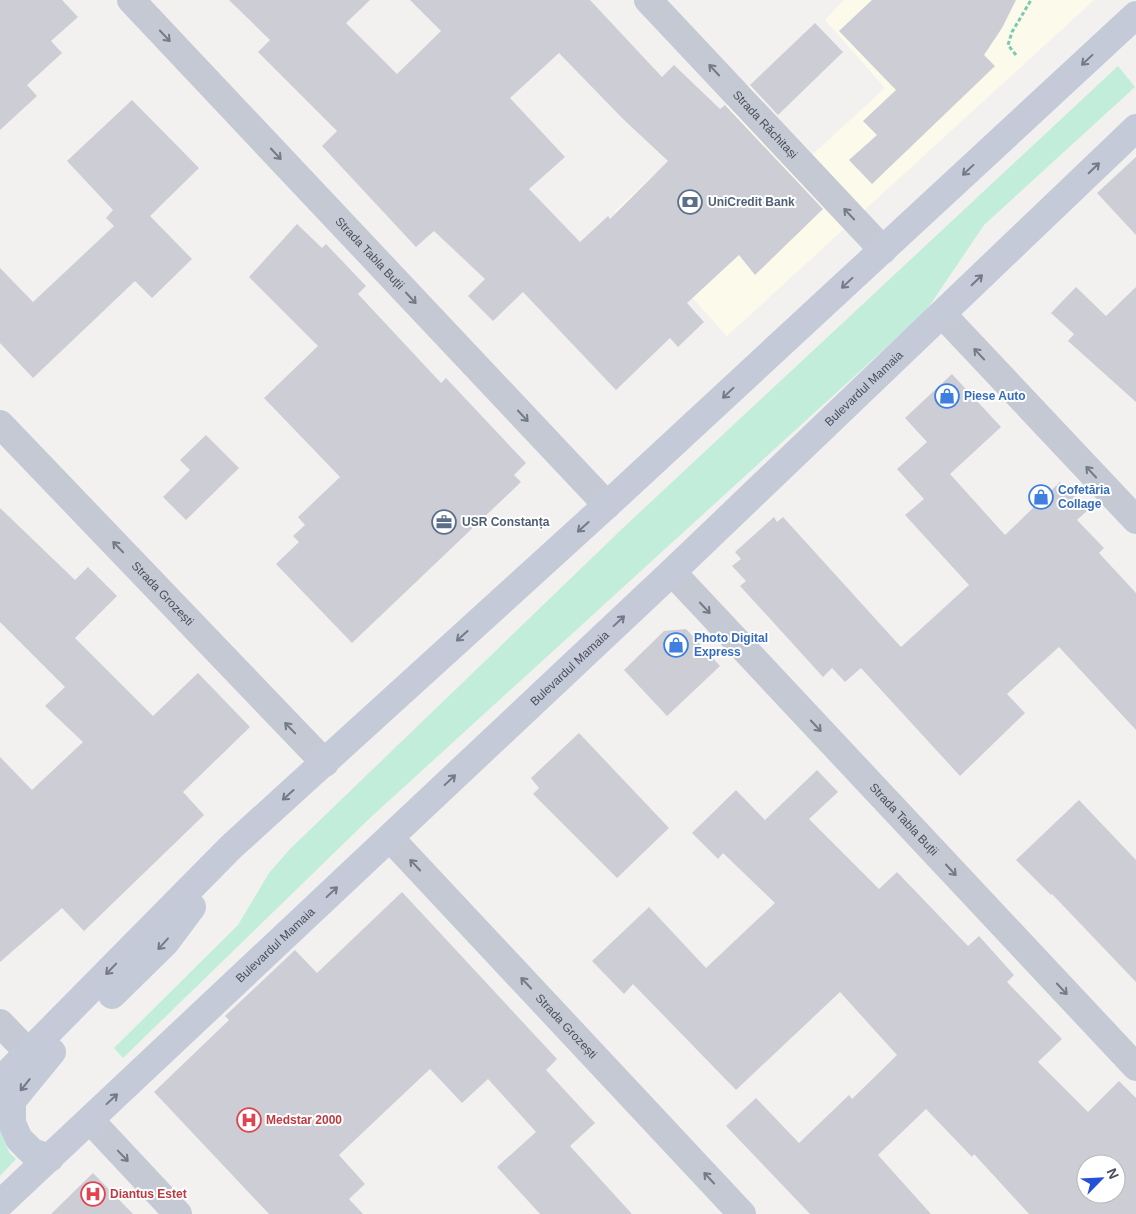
<svg xmlns="http://www.w3.org/2000/svg" width="1136" height="1214" viewBox="0 0 1136 1214" font-family="Arial,sans-serif">
  <rect width="100%" height="100%" fill="#f2f1f0"/>
  <path fill="#fbfaeb" d="M 844,0 L 1094,0 L 727,336 L 614,212 L 749,85 L 812,155 L 885,88 L 825,20 Z"/>
  <g fill="#c2eddb">
    <path d="M 1118,66 L 1135,87 L 984,225 L 926,311 L 370,818 L 123,1058 L 114,1048 L 238,925 L 269,873 L 290,849 L 624,527 Z"/>
    <path d="M 0,1130 L 9,1152 L 16,1159 L 0,1176 Z"/>
  </g>
  <g fill="#cdced5" fill-rule="evenodd">
    <path d="M 0,0 L 62,0 L 78,17 L 51,41 L 62,53 L 27,85 L 37,96 L 0,130 Z"/>
    <path d="M 229,0 L 370,0 L 346,23 L 397,74 L 441,31 L 410,0 L 590,0 L 662,77 L 674,65 L 720,109 L 725,105 L 823,209 L 755,275 L 739,255 L 687,303 L 704,322 L 678,347 L 670,338 L 616,390 L 523,292 L 493,321 L 468,296 L 485,279 L 434,231 L 416,247 L 322,146 L 337,131 L 258,52 L 270,40 ZM 559,53 L 623,119 L 668,161 L 610,219 L 608,216 L 580,242 L 529,189 L 565,157 L 510,98 Z"/>
    <path d="M 872,0 L 1016,0 L 1002,28 L 984,55 L 995,66 L 872,184 L 849,160 L 877,135 L 863,121 L 896,90 L 839,31 Z"/>
    <path d="M 815,23 L 843,52 L 778,115 L 750,85 Z"/>
    <path d="M 132,100 L 199,168 L 150,216 L 192,259 L 152,298 L 135,281 L 33,378 L 0,343 L 0,268 L 33,302 L 114,226 L 106,218 L 113,210 L 67,161 Z"/>
    <path d="M 1136,157 L 1136,235 L 1097,193 Z"/>
    <path d="M 297,224 L 322,248 L 326,244 L 366,286 L 358,294 L 441,383 L 446,378 L 526,463 L 514,475 L 521,482 L 352,643 L 276,564 L 299,542 L 293,536 L 305,525 L 298,517 L 340,477 L 264,398 L 318,346 L 249,277 Z"/>
    <path d="M 1076,287 L 1106,316 L 1136,287 L 1136,402 L 1068,341 L 1074,334 L 1051,313 Z"/>
    <path d="M 952,374 L 1001,427 L 950,474 L 1005,535 L 1060,482 L 1088,510 L 1077,520 L 1104,548 L 1099,553 L 1136,593 L 1136,730 L 1059,647 L 1007,694 L 1025,713 L 960,776 L 861,668 L 845,682 L 832,668 L 823,677 L 740,586 L 746,581 L 732,566 L 741,559 L 735,552 L 774,517 L 777,522 L 783,517 L 901,647 L 969,585 L 905,515 L 924,499 L 897,469 L 927,442 L 905,418 Z"/>
    <path d="M 206,435 L 239,468 L 186,520 L 163,497 L 190,470 L 180,460 Z"/>
    <path d="M 0,508 L 75,580 L 88,567 L 117,596 L 75,638 L 153,716 L 198,673 L 250,727 L 183,792 L 204,815 L 84,931 L 62,908 L 0,962 L 0,757 L 32,790 L 83,742 L 45,706 L 65,687 L 0,622 Z"/>
    <path d="M 686,629 L 720,666 L 667,716 L 624,670 L 664,631 Z"/>
    <path d="M 579,733 L 669,828 L 617,878 L 533,794 L 539,788 L 531,778 Z"/>
    <path d="M 817,770 L 838,792 L 809,819 L 879,889 L 897,872 L 968,946 L 979,936 L 1014,975 L 1007,982 L 1062,1039 L 1038,1062 L 1088,1112 L 1119,1081 L 1136,1098 L 1136,1214 L 1029,1214 L 974,1154 L 972,1157 L 926,1109 L 878,1155 L 931,1214 L 810,1214 L 726,1126 L 756,1098 L 799,1143 L 849,1095 L 852,1099 L 897,1055 L 840,992 L 736,1090 L 633,984 L 624,994 L 592,961 L 649,907 L 706,968 L 775,903 L 723,853 L 718,859 L 692,833 L 736,790 L 765,820 ZM 1086,1164 L 1116,1164 L 1116,1194 L 1086,1194 Z"/>
    <path d="M 1079,800 L 1136,860 L 1136,982 L 1052,894 L 1051,895 L 1016,860 Z"/>
    <path d="M 402,892 L 557,1059 L 546,1070 L 595,1123 L 570,1146 L 632,1214 L 540,1214 L 497,1167 L 536,1132 L 488,1079 L 462,1103 L 430,1069 L 339,1155 L 365,1184 L 349,1199 L 363,1214 L 269,1214 L 154,1092 L 229,1020 L 225,1016 L 295,950 L 317,973 Z"/>
    <path d="M 93,1173 L 133,1214 L 51,1214 Z"/>
  </g>
  <g fill="none" stroke-linecap="round" stroke-linejoin="round">
    <path stroke="#7cc9b2" stroke-width="3" stroke-dasharray="4 2.5" stroke-linecap="butt" d="M 1016,55 L 1008,45 L 1012,32 L 1031,0"/>
    <g stroke="#c5c9d4" stroke-width="28">
      <path id="s1" d="M 131,0 L 607,505"/>
      <path id="s2" d="M 648,0 L 883,250"/>
      <path d="M 942,314 L 1136,520"/>
      <path id="s3" d="M 0,424 L 325,763"/>
      <path id="s4" d="M 672,572 L 1136,1067"/>
      <path id="s5" d="M 390,838 L 742,1214"/>
      <path d="M 0,1023 L 29,1053"/>
      <path d="M 90,1120 L 178,1214"/>
    </g>
    <g stroke="#c4cad7" stroke-width="28">
      <path d="M 112,995 L 165,943 L 192,907"/>
      <path d="M 0,1081 L 231,847 L 607,505 L 1136,15"/>
      <path d="M 50,1158 L 32,1152 L 19,1139 L 12,1123 L 12,1101 L 52,1052"/>
      <path id="s6" d="M 0,1204 L 672,572 L 1136,128"/>
    </g>
  </g>
  <defs><path id="oneway-shaft" d="M-6 0H5M1.5-3L5.5 0L1.5 3" fill="none" stroke-width="1.6" stroke-linecap="round" stroke-linejoin="round" transform="scale(1.25)"/></defs>
  <g stroke="#747a86">
    <use href="#oneway-shaft" transform="translate(165 36) rotate(47)"/>
    <use href="#oneway-shaft" transform="translate(714 70) rotate(-133)"/>
    <use href="#oneway-shaft" transform="translate(276 154) rotate(47)"/>
    <use href="#oneway-shaft" transform="translate(849 214) rotate(-133)"/>
    <use href="#oneway-shaft" transform="translate(411 298) rotate(47)"/>
    <use href="#oneway-shaft" transform="translate(979 354) rotate(-133)"/>
    <use href="#oneway-shaft" transform="translate(523 416) rotate(47)"/>
    <use href="#oneway-shaft" transform="translate(1091 472) rotate(-133)"/>
    <use href="#oneway-shaft" transform="translate(118 547) rotate(-134)"/>
    <use href="#oneway-shaft" transform="translate(705 608) rotate(47)"/>
    <use href="#oneway-shaft" transform="translate(816 726) rotate(47)"/>
    <use href="#oneway-shaft" transform="translate(290 728) rotate(-134)"/>
    <use href="#oneway-shaft" transform="translate(415 865) rotate(-133)"/>
    <use href="#oneway-shaft" transform="translate(951 870) rotate(47)"/>
    <use href="#oneway-shaft" transform="translate(526 983) rotate(-133)"/>
    <use href="#oneway-shaft" transform="translate(1062 989) rotate(47)"/>
    <use href="#oneway-shaft" transform="translate(123 1156) rotate(46)"/>
    <use href="#oneway-shaft" transform="translate(709 1178) rotate(-133)"/>
  </g>
  <g stroke="#747a87">
    <use href="#oneway-shaft" transform="translate(1087 60) rotate(137)"/>
    <use href="#oneway-shaft" transform="translate(1094 168) rotate(-44)"/>
    <use href="#oneway-shaft" transform="translate(968 170) rotate(137)"/>
    <use href="#oneway-shaft" transform="translate(977 280) rotate(-44)"/>
    <use href="#oneway-shaft" transform="translate(847 283) rotate(137)"/>
    <use href="#oneway-shaft" transform="translate(728 393) rotate(137)"/>
    <use href="#oneway-shaft" transform="translate(583 527) rotate(138)"/>
    <use href="#oneway-shaft" transform="translate(619 621) rotate(-43)"/>
    <use href="#oneway-shaft" transform="translate(462 636) rotate(138)"/>
    <use href="#oneway-shaft" transform="translate(450 780) rotate(-43)"/>
    <use href="#oneway-shaft" transform="translate(288 795) rotate(138)"/>
    <use href="#oneway-shaft" transform="translate(332 892) rotate(-43)"/>
    <use href="#oneway-shaft" transform="translate(163 944) rotate(132)"/>
    <use href="#oneway-shaft" transform="translate(111 969) rotate(134)"/>
    <use href="#oneway-shaft" transform="translate(25 1085) rotate(129)"/>
    <use href="#oneway-shaft" transform="translate(112 1099) rotate(-43)"/>
  </g>
  <defs>
    <g id="bank-ring" transform="scale(1.25)"><circle r="9.5" fill="#fff" stroke="#5c6f8a" stroke-width="1.5"/><path d="M-6-4H6V4H-6ZM0-2.3a2.3 2.3 0 1 0 0 4.6a2.3 2.3 0 1 0 0-4.6Z" fill="#5c6f8a"/></g>
    <g id="shop-ring" transform="scale(1.25)"><circle r="9.5" fill="#fff" stroke="#3f7fe0" stroke-width="1.5"/><path d="M-5-2.5h2.3a2.7 3.5 0 0 1 5.4 0H5L5.5 6h-11ZM-1.5-2.5h3a1.5 2.3 0 0 0-3 0Z" fill="#3f7fe0"/></g>
    <g id="office-ring" transform="scale(1.25)"><circle r="9.5" fill="#fff" stroke="#5c6f8a" stroke-width="1.5"/><path d="M-6-3h4V-5.5h4V-3h4V5H-6ZM-1-4.5V-3h2v-1.5ZM-6 0V1H6V0Z" fill="#5c6f8a"/></g>
    <g id="hospital-ring" transform="scale(1.25)"><circle r="9.5" fill="#fff" stroke="#e0444e" stroke-width="1.5"/><path d="M-5-5h3v3.5h4V-5h3V5h-3V1.5h-4V5h-3Z" fill="#e0444e"/></g>
  </defs>
  <g fill-rule="evenodd">
    <use href="#bank-ring" x="690" y="202"/>
    <use href="#shop-ring" x="947" y="396"/>
    <use href="#shop-ring" x="1041" y="497"/>
    <use href="#office-ring" x="444" y="522"/>
    <use href="#shop-ring" x="676" y="645"/>
    <use href="#hospital-ring" x="249" y="1120"/>
    <use href="#hospital-ring" x="93" y="1194"/>
  </g>
  <g text-anchor="middle" stroke-width="4" stroke-linejoin="round" paint-order="stroke">
    <g font-size="12" fill="#494f5c" stroke="#fff">
      <text dy="4" stroke="none"><textPath href="#s2" startOffset="171">Strada Răchitași</textPath></text>
      <text dy="4" stroke="none"><textPath href="#s1" startOffset="348">Strada Tabla Buții</textPath></text>
      <text dy="4" stroke="none"><textPath href="#s6" startOffset="1188">Bulevardul Mamaia</textPath></text>
      <text dy="4" stroke="none"><textPath href="#s3" startOffset="235">Strada Grozești</textPath></text>
      <text dy="4" stroke="none"><textPath href="#s6" startOffset="782">Bulevardul Mamaia</textPath></text>
      <text dy="4" stroke="none"><textPath href="#s4" startOffset="339">Strada Tabla Buții</textPath></text>
      <text dy="4" stroke="none"><textPath href="#s6" startOffset="378">Bulevardul Mamaia</textPath></text>
      <text dy="4" stroke="none"><textPath href="#s5" startOffset="258">Strada Grozești</textPath></text>
    </g>
    <g font-size="12" font-weight="bold" fill="#4e5e75" stroke="#fff" text-anchor="start">
      <text x="708" y="206">UniCredit Bank</text>
      <text x="462" y="526">USR Constanța</text>
    </g>
    <g font-size="12" font-weight="bold" fill="#366cbe" stroke="#fff" text-anchor="start">
      <text x="964" y="400">Piese Auto</text>
      <text x="1058" y="494">Cofetăria<tspan x="1058" dy="14">Collage</tspan></text>
      <text x="694" y="642">Photo Digital<tspan x="694" dy="14">Express</tspan></text>
    </g>
    <g font-size="12" font-weight="bold" fill="#be3a42" stroke="#fff" text-anchor="start">
      <text x="266" y="1124">Medstar 2000</text>
      <text x="110" y="1198">Diantus Estet</text>
    </g>
  </g>
  <g transform="translate(1101 1179) rotate(66)"><circle r="24" fill="#ffffff" stroke="#b6b9be"/>
  <path d="M0-4L9 19L0 12L-9 19Z" fill="#2550d8"/>
  <text y="-8" font-size="14" font-weight="bold" text-anchor="middle" fill="#494f5c">N</text>
  </g>
</svg>
